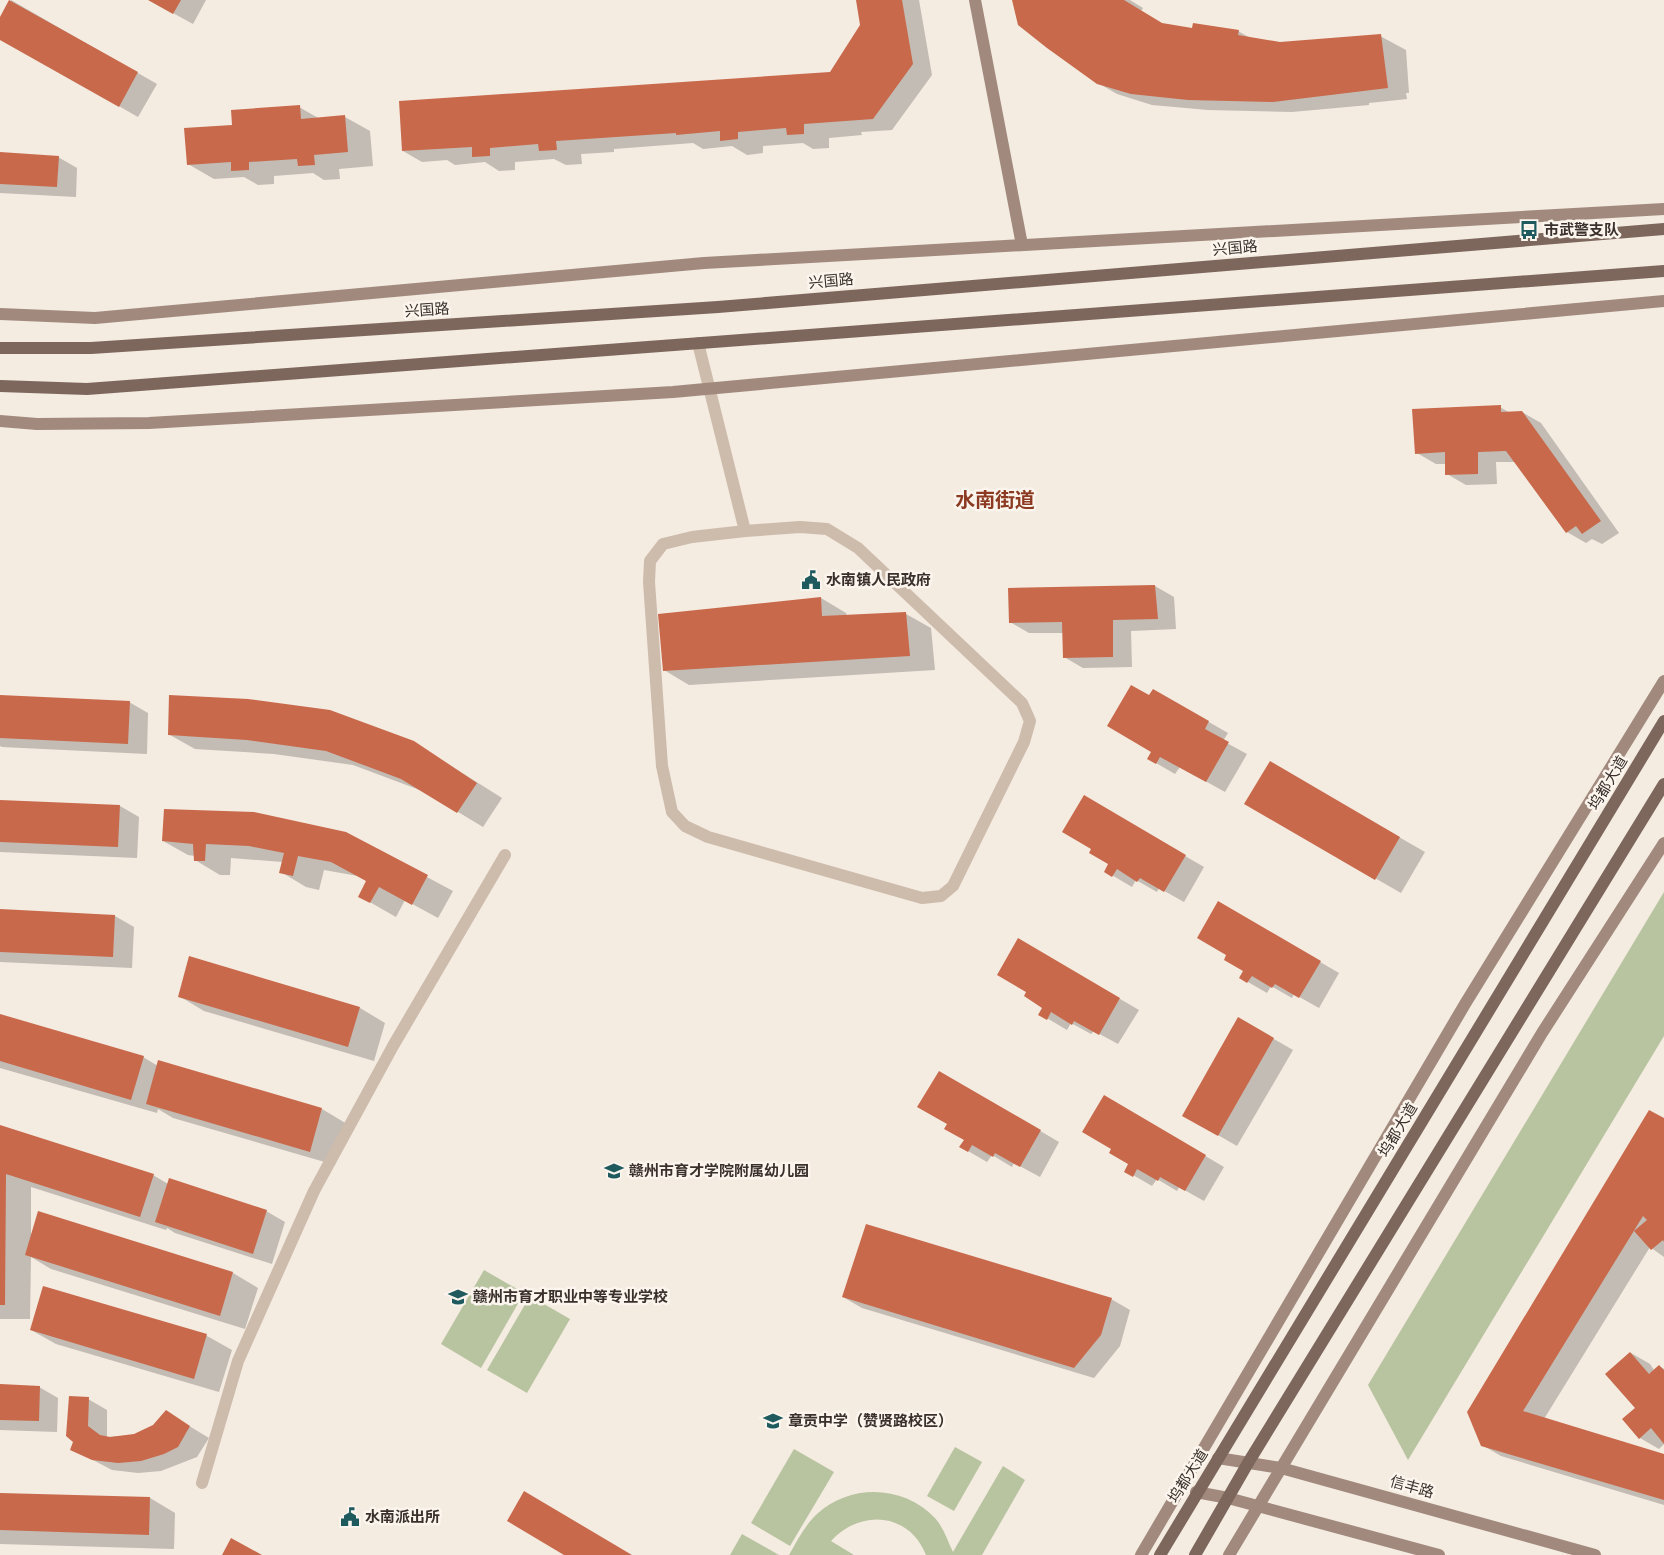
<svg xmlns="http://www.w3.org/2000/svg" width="1664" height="1555" viewBox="0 0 1664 1555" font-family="Manrope,'Noto Sans SC',sans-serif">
  <rect width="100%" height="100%" fill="#f4ebe1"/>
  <g fill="#b8c4a0">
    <path d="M 1664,892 L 1664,1036 L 1408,1460 L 1368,1385 Z"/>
    <path d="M 484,1270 L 524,1293 L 481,1368 L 441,1344 Z"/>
    <path d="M 530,1296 L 570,1319 L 527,1393 L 487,1370 Z"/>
    <path d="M 955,1447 L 982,1462 L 954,1511 L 927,1496 Z"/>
    <path d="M 794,1449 L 834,1472 L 790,1546 L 751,1523 Z"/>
    <path d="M 1003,1466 L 1025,1480 L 982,1555 L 926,1555 C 909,1512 860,1509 831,1541 L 854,1555 L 789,1555 C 797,1541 805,1525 817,1514 C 851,1483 904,1485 935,1518 C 944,1528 947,1540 953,1552 Z"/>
    <path d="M 742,1534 L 779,1555 L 730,1555 Z"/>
  </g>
  <g fill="#0003">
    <path d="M 11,0 L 157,84 L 138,117 L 0,38 L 0,19 Z"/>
    <path d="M 149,0 L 206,0 L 193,24 Z"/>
    <path d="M 857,0 L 919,0 L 932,75 L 892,130 L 861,132 L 862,135 L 829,138 L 829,148 L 813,149 L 803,143 L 763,146 L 763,153 L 747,155 L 732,146 L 703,149 L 693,143 L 614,149 L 614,152 L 581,154 L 582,164 L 566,165 L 554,159 L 515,162 L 515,170 L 499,171 L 485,162 L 455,165 L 447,160 L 422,162 L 403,151 L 831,73 L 861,25 Z"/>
    <path d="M 1014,0 L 1130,0 L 1143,8 L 1141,11 L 1163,24 L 1193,30 L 1238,31 L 1252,39 L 1280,44 L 1380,36 L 1406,50 L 1409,93 L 1406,93 L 1407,99 L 1369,103 L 1369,105 L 1292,112 L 1208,110 L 1152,105 L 1117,94 L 1098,83 Z"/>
    <path d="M 299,107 L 320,119 L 345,117 L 370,131 L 373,166 L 339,169 L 340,179 L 324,180 L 313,173 L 274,176 L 274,184 L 258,185 L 244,177 L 214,179 L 188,164 Z"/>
    <path d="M 0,154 L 58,157 L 77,168 L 76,197 L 0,193 Z"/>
    <path d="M 1500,407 L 1510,413 L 1522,412 L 1541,423 L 1619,533 L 1602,544 L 1592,539 L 1586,543 L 1567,532 L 1515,462 L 1496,462 L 1497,484 L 1466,485 L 1447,474 L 1446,464 L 1436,464 L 1417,453 Z"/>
    <path d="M 1155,586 L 1174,597 L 1176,629 L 1131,631 L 1132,667 L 1083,668 L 1064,657 L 1064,633 L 1029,633 L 1010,622 Z"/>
    <path d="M 821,598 L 846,613 L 847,616 L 906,614 L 931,628 L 935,670 L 689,685 L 664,670 L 660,615 Z"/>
    <path d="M 1153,690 L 1228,733 L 1223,741 L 1247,754 L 1225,792 L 1180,767 L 1175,774 L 1149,759 L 1153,751 L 1149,697 Z"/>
    <path d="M 0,696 L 129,702 L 148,713 L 147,754 L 2,747 L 0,746 Z"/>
    <path d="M 170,735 L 413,742 L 502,798 L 483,827 L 425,792 L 353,765 L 274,754 L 195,749 Z"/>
    <path d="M 1270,763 L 1425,852 L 1401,893 L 1246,804 Z"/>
    <path d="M 1084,797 L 1204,867 L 1184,902 L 1159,888 L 1157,892 L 1136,880 L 1132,887 L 1105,871 L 1110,864 L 1093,849 Z"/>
    <path d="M 0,801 L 120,806 L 139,817 L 137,858 L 0,852 Z"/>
    <path d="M 345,833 L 453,891 L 438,918 L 405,900 L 396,917 L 359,896 L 367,881 L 358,876 L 324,870 L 319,890 L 306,887 L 281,872 L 283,862 L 231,858 L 230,875 L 220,875 L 195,860 L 195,856 L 188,855 L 163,841 Z"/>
    <path d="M 1219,903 L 1339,973 L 1319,1008 L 1294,994 L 1292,998 L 1271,986 L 1267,993 L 1241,978 L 1245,970 Z"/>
    <path d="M 0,911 L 115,916 L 134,927 L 132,968 L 0,962 Z"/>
    <path d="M 1019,940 L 1139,1010 L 1118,1044 L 1094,1031 L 1091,1034 L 1071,1023 L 1067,1030 L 1040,1014 L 1044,1007 L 1028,992 Z"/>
    <path d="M 190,958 L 360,1008 L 385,1023 L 374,1061 L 204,1011 L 179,996 Z"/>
    <path d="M 0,1015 L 143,1057 L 158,1066 L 159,1062 L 322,1109 L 347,1124 L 335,1165 L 173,1118 L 158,1109 L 157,1113 L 0,1068 Z"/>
    <path d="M 1239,1019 L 1293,1050 L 1237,1146 L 1183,1115 Z"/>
    <path d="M 940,1072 L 1059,1142 L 1040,1177 L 1014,1163 L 1012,1167 L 992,1155 L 987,1162 L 961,1147 L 965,1139 L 949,1124 Z"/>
    <path d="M 1104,1096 L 1224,1167 L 1204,1201 L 1179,1187 L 1177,1191 L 1157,1179 L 1152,1186 L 1126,1171 L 1130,1164 L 1113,1148 Z"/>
    <path d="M 1664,1120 L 1664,1257 L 1650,1247 L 1544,1419 L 1664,1456 L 1664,1505 L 1501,1456 L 1482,1445 Z"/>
    <path d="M 0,1126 L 153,1175 L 168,1184 L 266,1211 L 285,1222 L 272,1264 L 175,1233 L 167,1228 L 166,1230 L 31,1187 L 31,1237 L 39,1212 L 233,1273 L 258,1288 L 245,1329 L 51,1269 L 31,1257 L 30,1319 L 0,1319 Z"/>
    <path d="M 44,1287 L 207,1336 L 232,1350 L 219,1392 L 56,1344 L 31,1330 Z"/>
    <path d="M 843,1297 L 1111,1299 L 1130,1310 L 1120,1346 L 1094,1378 L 862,1308 Z"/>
    <path d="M 1631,1353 L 1650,1364 L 1654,1370 L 1659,1366 L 1664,1369 L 1664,1444 L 1659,1449 L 1640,1438 Z"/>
    <path d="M 0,1385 L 39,1387 L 58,1398 L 57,1432 L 0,1430 Z"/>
    <path d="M 88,1399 L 107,1410 L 107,1437 L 135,1435 L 153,1426 L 166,1412 L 209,1438 L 197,1457 L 161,1471 L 138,1473 L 112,1470 L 72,1449 Z"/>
    <path d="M 0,1494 L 150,1498 L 175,1513 L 174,1549 L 0,1544 Z"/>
  </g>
  <g fill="#c8694b">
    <path d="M 9,0 L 138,72 L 119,107 L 0,40 L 0,17 Z"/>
    <path d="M 148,0 L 181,0 L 173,14 Z"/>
    <path d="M 856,0 L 902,0 L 913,64 L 873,119 L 804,124 L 804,134 L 787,135 L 786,128 L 738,132 L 738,139 L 720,141 L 720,131 L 676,135 L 676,133 L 556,141 L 557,150 L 539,151 L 538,144 L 490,148 L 490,156 L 472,157 L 472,147 L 402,151 L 399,101 L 830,72 L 860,25 Z"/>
    <path d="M 1012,0 L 1124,0 L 1162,23 L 1192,28 L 1193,23 L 1239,30 L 1238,35 L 1280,42 L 1381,34 L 1388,88 L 1273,102 L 1188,100 L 1131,94 L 1097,84 L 1047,48 L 1018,25 Z"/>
    <path d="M 300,105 L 301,119 L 345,115 L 348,152 L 314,155 L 315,165 L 298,166 L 297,159 L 249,162 L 249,170 L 231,171 L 231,162 L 187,165 L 184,128 L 232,125 L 231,110 Z"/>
    <path d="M 0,152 L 59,156 L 57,187 L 0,184 Z"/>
    <path d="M 1501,405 L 1501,412 L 1522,411 L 1601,521 L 1582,534 L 1576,526 L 1566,533 L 1506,451 L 1478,452 L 1478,474 L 1445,475 L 1445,452 L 1415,454 L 1412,409 Z"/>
    <path d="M 1155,585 L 1158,619 L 1113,620 L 1113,657 L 1063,658 L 1062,622 L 1009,623 L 1008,588 Z"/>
    <path d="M 821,597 L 822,616 L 906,612 L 910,656 L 663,671 L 658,614 Z"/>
    <path d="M 1131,685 L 1149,695 L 1153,689 L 1209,721 L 1205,729 L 1229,742 L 1206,782 L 1160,757 L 1156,764 L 1147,759 L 1151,752 L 1107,726 Z"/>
    <path d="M 0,695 L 130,701 L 128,744 L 0,738 Z"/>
    <path d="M 169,695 L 248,699 L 330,710 L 414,741 L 477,783 L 457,813 L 401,779 L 326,751 L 247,740 L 168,735 Z"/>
    <path d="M 1270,761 L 1400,837 L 1375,880 L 1244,804 Z"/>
    <path d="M 1084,795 L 1186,855 L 1164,892 L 1140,878 L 1137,882 L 1117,869 L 1112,877 L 1104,872 L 1108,864 L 1089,853 L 1091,849 L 1062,832 Z"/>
    <path d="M 0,800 L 120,805 L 118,847 L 0,842 Z"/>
    <path d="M 164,809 L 254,812 L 346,832 L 428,875 L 412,905 L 379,887 L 370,903 L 358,897 L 366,881 L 331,862 L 298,856 L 293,876 L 279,873 L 284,853 L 249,846 L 206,844 L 205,861 L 194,861 L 193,844 L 162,841 Z"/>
    <path d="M 1218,901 L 1321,961 L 1299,998 L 1275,984 L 1272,988 L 1252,976 L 1247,983 L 1239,978 L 1243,971 L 1224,960 L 1226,955 L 1197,938 Z"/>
    <path d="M 0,909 L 115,915 L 113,957 L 0,952 Z"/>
    <path d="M 1018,938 L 1120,998 L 1099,1035 L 1074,1021 L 1072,1025 L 1051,1012 L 1047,1020 L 1038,1015 L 1042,1008 L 1024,996 L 1026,992 L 997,975 Z"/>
    <path d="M 189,956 L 360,1007 L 348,1047 L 178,997 Z"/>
    <path d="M 0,1014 L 144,1056 L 131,1100 L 0,1061 Z"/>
    <path d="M 1238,1017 L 1274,1038 L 1218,1136 L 1182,1116 Z"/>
    <path d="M 158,1060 L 322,1108 L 310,1152 L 146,1104 Z"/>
    <path d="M 939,1071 L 1041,1130 L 1020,1167 L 995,1153 L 993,1157 L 972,1145 L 968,1152 L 959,1147 L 964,1140 L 944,1129 L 947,1124 L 917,1107 Z"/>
    <path d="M 1104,1095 L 1206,1155 L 1185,1191 L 1160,1177 L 1158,1181 L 1137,1169 L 1133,1177 L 1124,1172 L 1128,1164 L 1109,1153 L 1111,1149 L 1082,1132 Z"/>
    <path d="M 1649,1110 L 1664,1118 L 1664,1242 L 1663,1240 L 1651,1250 L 1634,1231 L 1647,1220 L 1643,1216 L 1523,1411 L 1664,1454 L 1664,1500 L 1481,1446 L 1467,1412 Z"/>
    <path d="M 0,1125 L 154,1174 L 140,1217 L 6,1174 L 5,1305 L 0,1305 Z"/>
    <path d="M 169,1178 L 267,1210 L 253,1254 L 155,1222 Z"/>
    <path d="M 38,1211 L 233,1272 L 220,1316 L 25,1255 Z"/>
    <path d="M 866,1224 L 1112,1298 L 1101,1335 L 1074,1368 L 842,1297 Z"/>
    <path d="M 43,1286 L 207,1334 L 194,1379 L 30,1330 Z"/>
    <path d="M 1630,1352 L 1649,1374 L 1659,1365 L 1664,1370 L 1664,1444 L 1651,1428 L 1639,1439 L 1622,1419 L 1635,1408 L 1605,1374 Z"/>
    <path d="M 0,1384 L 40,1386 L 39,1421 L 0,1420 Z"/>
    <path d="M 69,1396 L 89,1397 L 88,1426 L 100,1435 L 110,1437 L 134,1434 L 153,1425 L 166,1410 L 190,1426 L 178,1447 L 164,1454 L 141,1461 L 118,1463 L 92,1460 L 70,1450 L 73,1442 L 66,1436 Z"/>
    <path d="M 524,1491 L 632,1555 L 564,1555 L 507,1521 Z"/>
    <path d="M 0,1493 L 150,1497 L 149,1535 L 0,1530 Z"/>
    <path d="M 231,1538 L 262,1555 L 222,1555 Z"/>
  </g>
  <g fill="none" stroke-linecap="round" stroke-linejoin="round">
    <g stroke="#cdbbac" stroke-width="12">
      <path d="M 698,343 L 745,531 L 692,537 L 663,544 L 650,561 L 649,582 L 662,766 L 672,812 L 685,826 L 708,837 L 922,898 L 941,896 L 953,886 L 1024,742 L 1030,721 L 1022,703 L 858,548 L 827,529 L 800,527 L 745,531"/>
      <path d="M 202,1483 L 238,1361 L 314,1191 L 393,1046 L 505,855"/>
    </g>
    <g stroke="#a18a7d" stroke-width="12">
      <path d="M 975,0 L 1022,245"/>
      <path d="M 0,314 L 95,318 L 704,263 L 1664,209"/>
      <path d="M 0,421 L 37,424 L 149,423 L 673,392 L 1664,301"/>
      <path d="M 1218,1458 L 1281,1468 L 1595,1555"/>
      <path d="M 1196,1492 L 1228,1498 L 1439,1555"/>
      <path d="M 1141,1555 L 1465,1004 L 1664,681"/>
      <path d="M 1229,1555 L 1542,1033 L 1664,843"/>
    </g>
    <g stroke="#7d675c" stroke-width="12">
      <path d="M 0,348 L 91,348 L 718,307 L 1664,229"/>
      <path d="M 0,386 L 87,389 L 1664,271"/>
      <path d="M 1160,1555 L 1664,721"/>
      <path d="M 1195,1555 L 1248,1463 L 1664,784"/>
    </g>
  </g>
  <defs>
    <g id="bus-bare" transform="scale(1.5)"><path d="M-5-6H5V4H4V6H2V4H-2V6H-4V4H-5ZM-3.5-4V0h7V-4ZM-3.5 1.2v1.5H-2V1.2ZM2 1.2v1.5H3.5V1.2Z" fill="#1f5a5e" stroke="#fbf5ee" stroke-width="2.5" paint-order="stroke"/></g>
    <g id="civic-bare" transform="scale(1.5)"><path d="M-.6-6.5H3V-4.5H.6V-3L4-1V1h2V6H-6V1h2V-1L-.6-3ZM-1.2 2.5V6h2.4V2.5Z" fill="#1f5a5e" stroke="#fbf5ee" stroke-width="2.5" paint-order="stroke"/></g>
    <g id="school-bare" transform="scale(1.5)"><path d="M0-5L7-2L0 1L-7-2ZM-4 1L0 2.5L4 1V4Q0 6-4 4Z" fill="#1f5a5e" stroke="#fbf5ee" stroke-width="2.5" paint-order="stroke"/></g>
    <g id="university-bare" transform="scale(1.5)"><path d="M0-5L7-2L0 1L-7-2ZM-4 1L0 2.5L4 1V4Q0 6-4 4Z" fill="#1f5a5e" stroke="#fbf5ee" stroke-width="2.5" paint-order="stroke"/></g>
  </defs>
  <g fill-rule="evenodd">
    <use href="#bus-bare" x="1529" y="230"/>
    <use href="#civic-bare" x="811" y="580"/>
    <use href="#school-bare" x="614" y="1171"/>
    <use href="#university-bare" x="458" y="1297"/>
    <use href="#school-bare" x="773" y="1421"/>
    <use href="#civic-bare" x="350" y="1517"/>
  </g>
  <g text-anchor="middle" stroke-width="5" stroke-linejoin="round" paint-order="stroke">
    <g font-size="15" font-weight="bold" fill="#3b302b" stroke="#fbf5ee" text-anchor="start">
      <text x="1544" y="235">市武警支队</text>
      <text x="826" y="585">水南镇人民政府</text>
      <text x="629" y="1176">赣州市育才学院附属幼儿园</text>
      <text x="473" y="1302">赣州市育才职业中等专业学校</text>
      <text x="788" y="1426">章贡中学（赞贤路校区）</text>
      <text x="365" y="1522">水南派出所</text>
    </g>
    <g font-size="15" fill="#3b302b" stroke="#fbf5ee">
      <text transform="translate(1235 248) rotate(-5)" y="5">兴国路</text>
      <text transform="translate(831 281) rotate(-5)" y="5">兴国路</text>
      <text transform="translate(427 310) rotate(-4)" y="5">兴国路</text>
      <text transform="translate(1608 783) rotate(-59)" y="5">坞都大道</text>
      <text transform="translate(1398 1130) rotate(-59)" y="5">坞都大道</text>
      <text transform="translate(1188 1476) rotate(-58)" y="5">坞都大道</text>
      <text transform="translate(1412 1487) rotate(16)" y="5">信丰路</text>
    </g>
    <g font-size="20" font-weight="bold" fill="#8c3b22" stroke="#fbf5ee">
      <text x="995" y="507">水南街道</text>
    </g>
  </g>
</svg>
